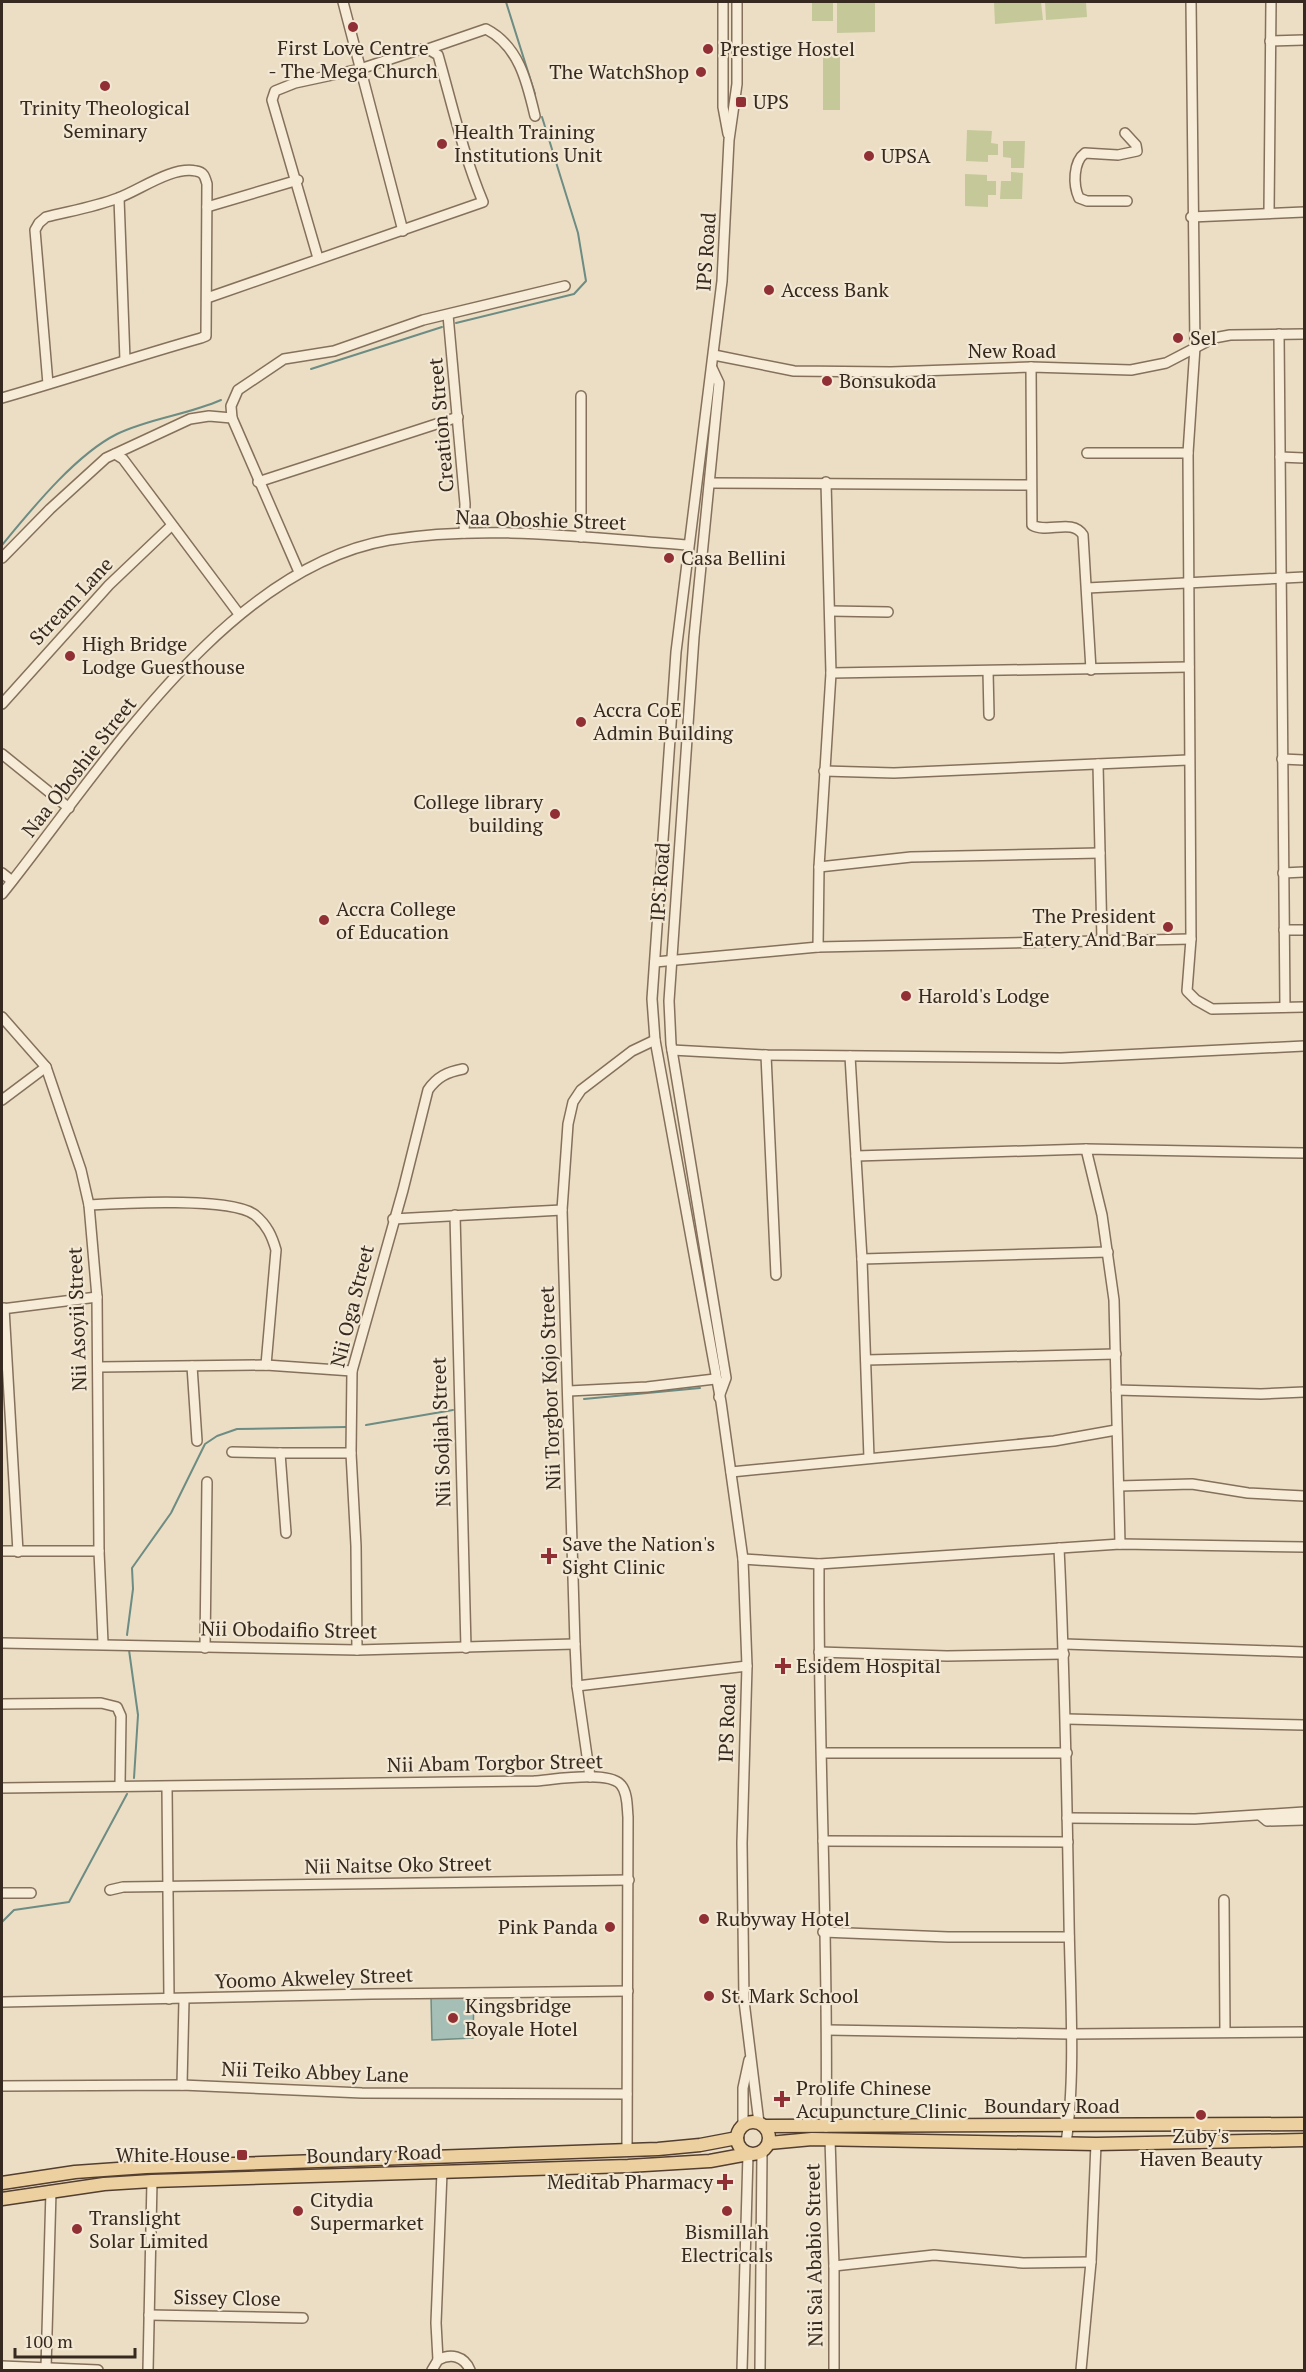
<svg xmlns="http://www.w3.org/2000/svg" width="1306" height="2372" viewBox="0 0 1306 2372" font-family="'PT Serif',serif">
  <rect width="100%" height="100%" fill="#ebdec4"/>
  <g fill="#c5c999">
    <rect x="812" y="2" width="21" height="19"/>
    <path d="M 837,2 L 875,2 L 875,32 L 837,33 Z"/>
    <path d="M 994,2 L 1041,2 L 1043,20 L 995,24 Z"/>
    <path d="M 1045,2 L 1086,2 L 1087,17 L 1046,20 Z"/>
    <rect x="823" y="50" width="17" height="60"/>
    <path d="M 967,130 L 992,131 L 991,143 L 998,144 L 998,155 L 988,155 L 988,162 L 966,161 Z"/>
    <path d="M 1003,141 L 1025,141 L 1024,168 L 1011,168 L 1011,158 L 1003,157 Z"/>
    <path d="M 1011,172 L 1023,173 L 1022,199 L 1000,199 L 1001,181 L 1011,181 Z"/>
    <path d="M 965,174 L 987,175 L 987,181 L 996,181 L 996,195 L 988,195 L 988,207 L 965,206 Z"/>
  </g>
  <path fill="#a6bfb6" stroke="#6d8c83" stroke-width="1.5" d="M 474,1996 L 473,2038 L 432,2040 L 431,1997 Z"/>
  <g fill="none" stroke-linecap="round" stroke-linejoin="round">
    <g stroke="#6d8c83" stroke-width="2">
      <path d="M 506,2 L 535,94"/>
      <path d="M 456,323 L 574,294 L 586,281 L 578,233 L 542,117"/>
      <path d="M 311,369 L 442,327"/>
      <path d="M 2,545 C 31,510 75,455 117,434 C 150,418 187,415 221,400"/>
      <path d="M 584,1399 L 700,1388"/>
      <path d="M 366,1425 L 453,1410"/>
      <path d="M 127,1635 L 133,1589 L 132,1568 L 171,1513 L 205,1444 L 217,1436 L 237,1429 L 346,1427"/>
      <path d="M 129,1650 L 138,1715 L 134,1778"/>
      <path d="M 2,1922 L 14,1910 L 69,1902 L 127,1794"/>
    </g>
    <g stroke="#85705c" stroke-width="12">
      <g id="minor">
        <path d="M 343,2 L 403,231"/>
        <path d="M 723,2 L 723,107 L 728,134"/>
        <path d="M 737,2 L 737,84 L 729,140 L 722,281 L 676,652 L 652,999 L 655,1040 L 721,1402 L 743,1559 L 747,1666 L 742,1843 L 744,2001 L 759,2123"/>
        <path d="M 1191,2 L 1195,347 L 1188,453 L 1191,939 L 1187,991 L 1196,1000 L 1212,1009 L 1304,1007"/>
        <path d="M 1270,41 L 1304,40"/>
        <path d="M 428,49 L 486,29 C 519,46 527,82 535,116"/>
        <path d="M 1125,133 L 1136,145 L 1137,151 L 1118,155 L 1085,153 C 1073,162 1073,185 1079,198 L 1087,201 L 1127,201"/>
        <path d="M 119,198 L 125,360"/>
        <path d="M 207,207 L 298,180"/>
        <path d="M 1269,212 L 1271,2"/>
        <path d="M 1191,217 L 1304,212"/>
        <path d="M 207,298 L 483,202 C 463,154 452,104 438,55 L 428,49 L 421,49 L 360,69 L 295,83 L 275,91 L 272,100 L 318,258"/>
        <path d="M 448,315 L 465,504 L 464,533"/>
        <path d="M 1279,334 L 1285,1007"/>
        <path d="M 714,355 L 794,371 L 891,372 L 1031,367 L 1131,370 L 1166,363 L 1214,338 L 1230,335 L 1304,334"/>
        <path d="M 1031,367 L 1032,525 C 1048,534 1072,518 1083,535 L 1091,670"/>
        <path d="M 712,368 L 719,383 L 694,637 L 669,1001 L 671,1044 L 726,1378 L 719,1397"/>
        <path d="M 581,396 L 581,537"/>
        <path d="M 2,398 C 68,379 134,357 201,338 L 206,336 L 207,184 C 205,177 204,172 196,171 C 172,166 140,190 118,198 C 95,207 70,211 46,217 L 39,223 L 35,230 L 48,384"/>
        <path d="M 1087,453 L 1188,453"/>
        <path d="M 115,454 L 123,459 L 239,614"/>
        <path d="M 1280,457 L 1304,458"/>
        <path d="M 258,482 L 458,417"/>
        <path d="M 710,483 L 1031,485"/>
        <path d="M 2,558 L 50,509 L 106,458 L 190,419 L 209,416 L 232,418"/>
        <path d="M 299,572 L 232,418 L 231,406 L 238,390 L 284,359 L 334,351 L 423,320 L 565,286"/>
        <path d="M 1087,588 L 1304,577"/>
        <path d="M 830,611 L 888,612"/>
        <path d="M 988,671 L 989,715"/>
        <path d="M 831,673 L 1189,667"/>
        <path d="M 2,704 L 109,585 L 171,526"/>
        <path d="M 2,754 L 69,808"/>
        <path d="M 1282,759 L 1304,760"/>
        <path d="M 1098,764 L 1102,940"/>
        <path d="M 824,771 L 894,773 L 1188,760"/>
        <path d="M 819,867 L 911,857 L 1100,853"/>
        <path d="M 2,873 L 12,881"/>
        <path d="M 1283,873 L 1304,872"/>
        <path d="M 2,894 C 100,772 224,568 389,540 C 487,524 590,538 688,545"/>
        <path d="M 1284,930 L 1304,930"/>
        <path d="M 818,947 L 819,867 L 831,673 L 826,482"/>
        <path d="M 655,962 L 818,947 L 1191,939"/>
        <path d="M 2,1017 L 46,1067 L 81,1170 L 89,1205 L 97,1297 L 99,1551 L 103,1643"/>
        <path d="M 672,1050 L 766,1055 L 1061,1058 L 1304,1046"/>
        <path d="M 766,1055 L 776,1275"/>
        <path d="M 850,1056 L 862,1259 L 869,1458"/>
        <path d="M 2,1100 L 46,1067"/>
        <path d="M 1086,1149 L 1102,1215 L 1114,1300 L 1120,1544"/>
        <path d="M 856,1156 L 1086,1149 L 1304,1153"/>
        <path d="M 89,1205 C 122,1203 232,1197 255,1215 C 267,1225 272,1236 276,1250 L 266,1365"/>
        <path d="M 455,1215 L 466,1648"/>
        <path d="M 393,1219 L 562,1210"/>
        <path d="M 862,1259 L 1108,1252"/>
        <path d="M 4,1308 L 18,1552"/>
        <path d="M 2,1309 L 97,1297"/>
        <path d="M 866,1360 L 1116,1354"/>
        <path d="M 192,1366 L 197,1441"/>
        <path d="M 99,1367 L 266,1365 L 352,1371"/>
        <path d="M 1116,1390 L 1261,1394 L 1304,1392"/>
        <path d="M 569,1391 L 647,1387 L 715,1379"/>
        <path d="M 232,1452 L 280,1453"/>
        <path d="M 731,1472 L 1054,1441 L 1116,1430"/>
        <path d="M 1119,1486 L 1192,1484 L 1248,1493 L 1304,1496"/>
        <path d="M 286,1533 L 280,1453 L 351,1453"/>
        <path d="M 1059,1548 C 1065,1672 1067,1796 1069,1920 C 1070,1990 1076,2075 1066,2143"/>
        <path d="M 2,1551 L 99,1551"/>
        <path d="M 743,1559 L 819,1564 L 1120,1544 L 1304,1547"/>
        <path d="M 819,1564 C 818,1752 829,1939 826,2127"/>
        <path d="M 2,1643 L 357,1650 L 575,1644"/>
        <path d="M 1064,1644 L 1304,1652"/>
        <path d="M 205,1648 L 207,1482"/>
        <path d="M 357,1650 L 356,1546 L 351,1453 L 352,1371 L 403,1190 L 428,1090 C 437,1077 447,1072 463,1069"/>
        <path d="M 819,1652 L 947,1656 L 1064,1654"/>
        <path d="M 577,1686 L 747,1666"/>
        <path d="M 2,1704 L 101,1703 L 117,1707 L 121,1716 L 120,1785"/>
        <path d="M 1067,1719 L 1304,1725"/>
        <path d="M 822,1753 L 1067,1753"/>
        <path d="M 590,1777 L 577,1686 L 575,1644 L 562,1210 L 568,1124 L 573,1102 L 581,1090 L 632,1051 L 655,1040"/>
        <path d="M 2,1788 L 534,1781 C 552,1780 609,1770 621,1785 C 628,1793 627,1808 628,1817 L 627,2150"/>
        <path d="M 167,1788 L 169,1999"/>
        <path d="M 1261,1816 L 1267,1821 L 1304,1820"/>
        <path d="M 1067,1818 L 1195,1819 L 1304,1812"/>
        <path d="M 823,1841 L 1068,1842"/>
        <path d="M 110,1890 L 123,1887 L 629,1880"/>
        <path d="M 2,1893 L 31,1893"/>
        <path d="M 1224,1900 L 1225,2032"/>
        <path d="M 823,1932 L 948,1937 L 1069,1937"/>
        <path d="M 2,2002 L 371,1994 L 628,1991"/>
        <path d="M 827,2030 L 1070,2034 L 1304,2032"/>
        <path d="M 182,2085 L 184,2000"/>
        <path d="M 2,2086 L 182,2085 L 362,2093 L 627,2094"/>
        <path d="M 743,2125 L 743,2088 L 749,2060"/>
        <path d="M 830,2139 L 834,2266 L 834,2370"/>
        <path d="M 834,2266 L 934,2255 L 1023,2263 L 1091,2262"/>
        <path d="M 149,2315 L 303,2318"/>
        <path d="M 438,2360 L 436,2323 L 442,2172"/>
        <path d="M 2,2366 L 98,2370"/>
        <path d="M 46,2368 L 51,2191"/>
        <path d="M 148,2370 L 152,2181"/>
        <path d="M 432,2370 L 438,2360 C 451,2353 464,2356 470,2370"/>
        <path d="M 742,2370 L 748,2154"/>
        <path d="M 760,2370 L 762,2152"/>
        <path d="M 1081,2370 L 1091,2262 L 1096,2144"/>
      </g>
    </g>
    <g stroke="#533e30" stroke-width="15">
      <g id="major">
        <circle cx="753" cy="2138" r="16"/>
        <path d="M 764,2126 L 1304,2124"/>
        <path d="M 769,2143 L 812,2139 L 1096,2144 L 1304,2140"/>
        <path d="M 2,2183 L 75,2172 L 146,2167 L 658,2149 L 700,2145 L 737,2138"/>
        <path d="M 2,2199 L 104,2184 L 152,2181 L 628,2166 L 710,2161 L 748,2154"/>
      </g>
    </g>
    <use href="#minor" stroke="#f6ecd7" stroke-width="9"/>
    <use href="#major" stroke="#ecd09f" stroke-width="12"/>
  </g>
  <g fill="#903035" stroke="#f3e8d4" stroke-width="2">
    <circle cx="353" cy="27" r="6"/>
    <circle cx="708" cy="49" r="6"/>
    <circle cx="701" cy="72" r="6"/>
    <circle cx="105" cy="86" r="6"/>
    <rect x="735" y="96" width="12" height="12" rx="3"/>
    <circle cx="442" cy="144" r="6"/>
    <circle cx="869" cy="156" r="6"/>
    <circle cx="769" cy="290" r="6"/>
    <circle cx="1178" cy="338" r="6"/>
    <circle cx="827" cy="381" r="6"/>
    <circle cx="669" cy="558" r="6"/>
    <circle cx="70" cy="656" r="6"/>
    <circle cx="581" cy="722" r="6"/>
    <circle cx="555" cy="814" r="6"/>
    <circle cx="324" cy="920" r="6"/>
    <circle cx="1168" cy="927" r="6"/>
    <circle cx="906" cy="996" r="6"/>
    <path d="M546 1547h6v6h6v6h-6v6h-6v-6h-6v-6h6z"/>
    <path d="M780 1657h6v6h6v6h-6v6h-6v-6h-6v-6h6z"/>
    <circle cx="704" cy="1919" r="6"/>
    <circle cx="610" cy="1927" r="6"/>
    <circle cx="709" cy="1996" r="6"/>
    <circle cx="453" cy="2018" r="6"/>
    <path d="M779 2090h6v6h6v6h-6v6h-6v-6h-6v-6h6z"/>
    <circle cx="1201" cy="2115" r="6"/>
    <rect x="236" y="2149" width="12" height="12" rx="3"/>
    <path d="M722 2173h6v6h6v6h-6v6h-6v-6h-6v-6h6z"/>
    <circle cx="298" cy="2211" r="6"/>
    <circle cx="727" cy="2211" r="6"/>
    <circle cx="77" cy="2229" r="6"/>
  </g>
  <g text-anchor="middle" stroke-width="4.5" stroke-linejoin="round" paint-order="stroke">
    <g font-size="20" fill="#36291f" stroke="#f3e8d4" text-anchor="start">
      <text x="353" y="55" text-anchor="middle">First Love Centre<tspan x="353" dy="23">- The Mega Church</tspan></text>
      <text x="720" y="56">Prestige Hostel</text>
      <text x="689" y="79" text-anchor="end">The WatchShop</text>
      <text x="753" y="109">UPS</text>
      <text x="105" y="115" text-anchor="middle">Trinity Theological<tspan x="105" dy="23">Seminary</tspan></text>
      <text x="454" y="139">Health Training<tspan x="454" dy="23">Institutions Unit</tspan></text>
      <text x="881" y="163">UPSA</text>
      <text x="781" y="297">Access Bank</text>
      <text x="1190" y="345">Sel</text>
      <text x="839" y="388">Bonsukoda</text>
      <text x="681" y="565">Casa Bellini</text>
      <text x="82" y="651">High Bridge<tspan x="82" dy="23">Lodge Guesthouse</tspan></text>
      <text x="593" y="717">Accra CoE<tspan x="593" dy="23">Admin Building</tspan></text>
      <text x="543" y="809" text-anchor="end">College library<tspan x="543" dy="23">building</tspan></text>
      <text x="336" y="916">Accra College<tspan x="336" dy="23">of Education</tspan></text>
      <text x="1156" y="923" text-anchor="end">The President<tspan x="1156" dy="23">Eatery And Bar</tspan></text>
      <text x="918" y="1003">Harold's Lodge</text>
      <text x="562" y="1551">Save the Nation's<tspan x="562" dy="23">Sight Clinic</tspan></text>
      <text x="796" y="1673">Esidem Hospital</text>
      <text x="716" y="1926">Rubyway Hotel</text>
      <text x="598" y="1934" text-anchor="end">Pink Panda</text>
      <text x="721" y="2003">St. Mark School</text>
      <text x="465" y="2013">Kingsbridge<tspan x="465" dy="23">Royale Hotel</tspan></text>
      <text x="796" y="2095">Prolife Chinese<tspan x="796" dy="23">Acupuncture Clinic</tspan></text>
      <text x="1201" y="2143" text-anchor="middle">Zuby's<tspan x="1201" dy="23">Haven Beauty</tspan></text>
      <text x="230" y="2162" text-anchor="end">White House</text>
      <text x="713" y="2189" text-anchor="end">Meditab Pharmacy</text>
      <text x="310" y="2207">Citydia<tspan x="310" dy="23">Supermarket</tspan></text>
      <text x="89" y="2225">Translight<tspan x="89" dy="23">Solar Limited</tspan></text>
      <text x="727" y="2239" text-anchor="middle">Bismillah<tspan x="727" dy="23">Electricals</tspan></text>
    </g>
    <g font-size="20" fill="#36291f" stroke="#f3e8d4">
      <text transform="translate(706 252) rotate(-86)" y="7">IPS Road</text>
      <text x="1012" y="358">New Road</text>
      <text transform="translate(441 425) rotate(-95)" y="7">Creation Street</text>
      <text transform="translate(541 520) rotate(2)" y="7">Naa Oboshie Street</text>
      <text transform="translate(71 601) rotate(-47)" y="7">Stream Lane</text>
      <text transform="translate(79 767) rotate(-52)" y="7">Naa Oboshie Street</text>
      <text transform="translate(660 882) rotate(-86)" y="7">IPS Road</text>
      <text transform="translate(352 1306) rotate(-76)" y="7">Nii Oga Street</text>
      <text transform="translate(77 1319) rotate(-92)" y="7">Nii Asoyii Street</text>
      <text transform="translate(550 1388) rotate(-92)" y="7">Nii Torgbor Kojo Street</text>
      <text transform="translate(441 1432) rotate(-92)" y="7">Nii Sodjah Street</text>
      <text transform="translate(289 1630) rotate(1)" y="7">Nii Obodaifio Street</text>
      <text transform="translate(727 1723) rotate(-88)" y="7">IPS Road</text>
      <text transform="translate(495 1763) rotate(-1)" y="7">Nii Abam Torgbor Street</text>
      <text transform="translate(398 1865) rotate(-1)" y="7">Nii Naitse Oko Street</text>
      <text transform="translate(314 1978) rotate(-2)" y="7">Yoomo Akweley Street</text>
      <text transform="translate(315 2072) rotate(2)" y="7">Nii Teiko Abbey Lane</text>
      <text x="1052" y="2113">Boundary Road</text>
      <text transform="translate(374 2154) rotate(-2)" y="7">Boundary Road</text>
      <text transform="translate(814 2255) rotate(-91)" y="7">Nii Sai Ababio Street</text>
      <text transform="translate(227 2298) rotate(1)" y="7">Sissey Close</text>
    </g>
  </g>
  <rect width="1306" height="2372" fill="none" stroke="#36291f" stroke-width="6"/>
  <path d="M15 2348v9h120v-9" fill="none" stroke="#36291f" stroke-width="3"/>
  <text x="24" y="2348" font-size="18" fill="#36291f" stroke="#f3e8d4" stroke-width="4.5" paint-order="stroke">100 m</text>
</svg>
